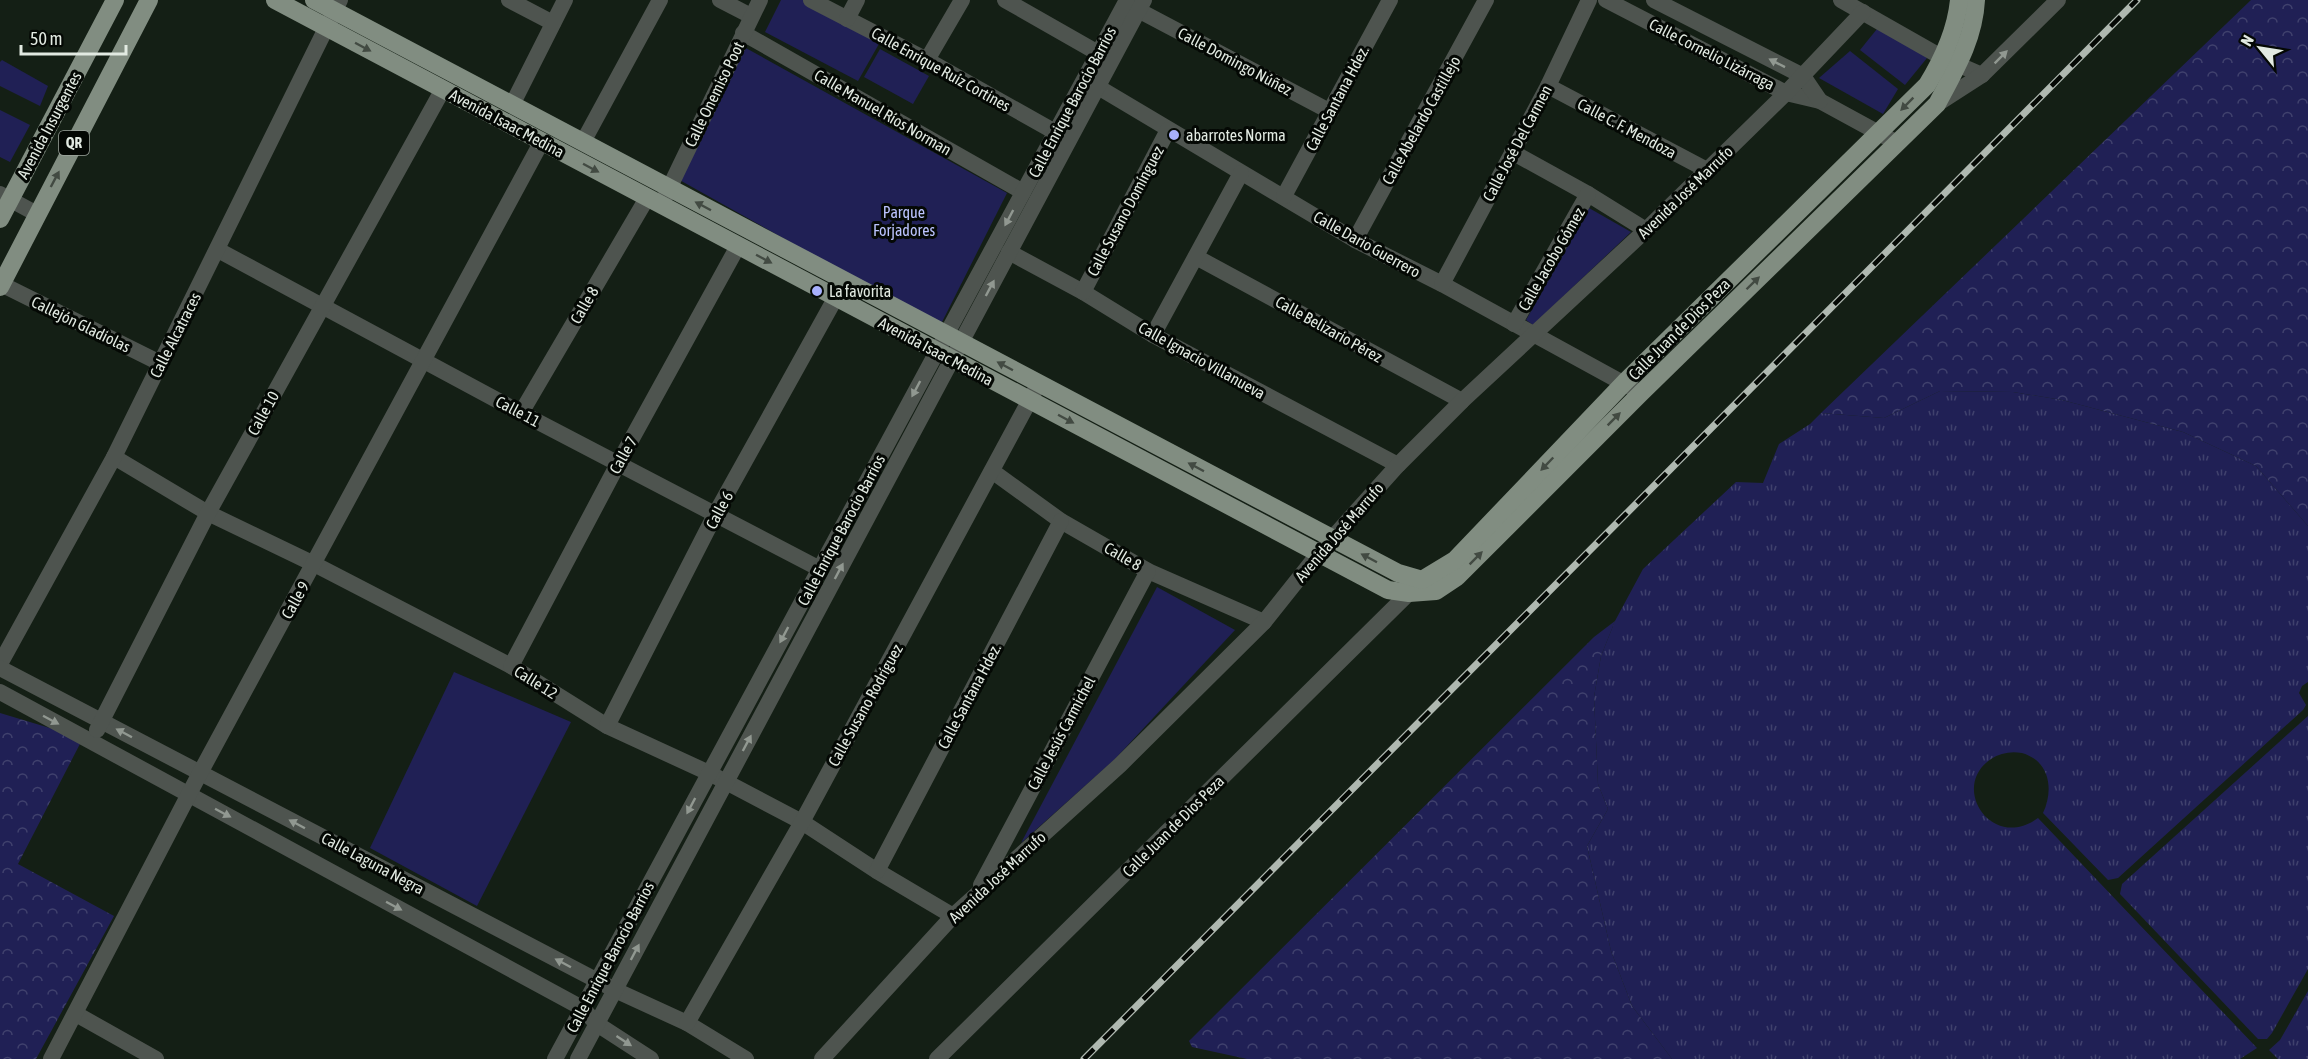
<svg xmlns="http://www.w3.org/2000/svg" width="2308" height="1059" viewBox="0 0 2308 1059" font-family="'Asap Condensed',sans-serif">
  <defs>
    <pattern id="grass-tufts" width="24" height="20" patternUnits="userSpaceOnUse" patternTransform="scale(1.5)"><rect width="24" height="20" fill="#202055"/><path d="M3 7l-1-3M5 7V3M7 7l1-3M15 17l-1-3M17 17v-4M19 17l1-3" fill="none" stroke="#40416d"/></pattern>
    <pattern id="forest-crowns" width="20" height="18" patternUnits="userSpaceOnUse" patternTransform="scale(1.5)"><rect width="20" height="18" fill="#202055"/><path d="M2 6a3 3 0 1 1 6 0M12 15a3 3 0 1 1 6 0" fill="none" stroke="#40416d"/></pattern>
  </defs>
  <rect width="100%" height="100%" fill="#141f15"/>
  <g fill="url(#grass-tufts)">
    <path d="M 1940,391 L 2013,392 L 2062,400 L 2183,432 L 2256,466 L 2308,526 L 2308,682 L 2302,686 L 2299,693 L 2306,705 L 2303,710 L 2118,878 L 2108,880 L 2043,813 C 2054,790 2050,761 2022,753 C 2011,751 2000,753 1991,759 C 1949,787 1992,852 2038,818 L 2257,1048 L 2240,1059 L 1672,1059 L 1632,1006 L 1611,951 L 1587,846 L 1608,809 L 1598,784 L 1594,697 L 1601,656 L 1615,621 L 1643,569 L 1736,482 L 1763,483 L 1779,444 L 1810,424 L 1821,413 L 1884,418 Z"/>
    <path d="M 2308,716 L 2308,969 L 2272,1033 L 2267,1039 L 2258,1039 L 2120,894 L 2122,884 Z"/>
    <path d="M 2308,991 L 2308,1059 L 2278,1059 L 2269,1050 L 2280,1040 Z"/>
  </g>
  <g fill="url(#forest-crowns)">
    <path d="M 2251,0 L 2308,0 L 2308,526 L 2256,466 L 2183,432 L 2062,400 L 2013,392 L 1940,391 L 1884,418 L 1821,413 Z"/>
    <path d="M 1615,621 L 1601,656 L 1594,697 L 1598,784 L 1608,809 L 1587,846 L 1611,951 L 1632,1006 L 1672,1059 L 1247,1059 L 1192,1047 L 1189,1041 L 1594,637 Z"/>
    <path d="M 0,713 L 83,738 L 18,864 L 114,916 L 36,1059 L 0,1059 Z"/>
  </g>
  <g fill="#202055">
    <path d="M 781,0 L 805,0 L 880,42 L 858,81 L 765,32 Z"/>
    <path d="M 1881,24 L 1927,58 L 1905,85 L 1860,50 Z"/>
    <path d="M 744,47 L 1007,193 L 940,326 L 676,178 Z"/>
    <path d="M 880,49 L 929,76 L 913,104 L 864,77 Z"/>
    <path d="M 1850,51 L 1898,89 L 1883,114 L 1819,78 Z"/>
    <path d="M 2,60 L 48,86 L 40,106 L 0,86 L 0,62 Z"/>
    <path d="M 0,110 L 30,125 L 10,162 L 0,157 Z"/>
    <path d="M 1589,208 L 1631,232 L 1533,325 L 1526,320 Z"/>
    <path d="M 1157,587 L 1235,630 L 1114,760 L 1021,843 Z"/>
    <path d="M 454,672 L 571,722 L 477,906 L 370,848 Z"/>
  </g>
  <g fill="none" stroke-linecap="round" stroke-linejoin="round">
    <g stroke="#4e544f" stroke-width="16">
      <path d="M 509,0 L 553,23"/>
      <path d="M 720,0 L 751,16"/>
      <path d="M 811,0 L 927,60 L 1064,137"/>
      <path d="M 1005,0 L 1098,53"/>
      <path d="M 1606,0 L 1786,93 L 1820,101 L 1897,143"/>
      <path d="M 1654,0 L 1803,76 L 1820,101"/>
      <path d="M 1841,0 L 1943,58 L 1982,75"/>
      <path d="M 1138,10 L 1331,112"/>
      <path d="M 847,19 L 857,0"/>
      <path d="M 743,33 L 1023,192"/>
      <path d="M 927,60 L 962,0"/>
      <path d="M 1548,86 L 1707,170"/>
      <path d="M 1098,87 L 1355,240 L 1442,284 L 1641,393"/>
      <path d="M 1937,104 L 1982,75 L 2058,0"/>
      <path d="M 512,105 L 565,0"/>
      <path d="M 583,142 L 660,0"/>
      <path d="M 1512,152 L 1588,194 L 1646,230"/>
      <path d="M 0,194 L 37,214"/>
      <path d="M 1284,196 L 1390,0"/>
      <path d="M 664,199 L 760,0"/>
      <path d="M 1355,240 L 1486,0"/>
      <path d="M 218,250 L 521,413 L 820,569"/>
      <path d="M 1009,252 L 1083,292 L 1153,335 L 1398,465"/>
      <path d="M 1196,257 L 1462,401"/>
      <path d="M 1,284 L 160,363"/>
      <path d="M 1442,284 L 1548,86 L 1589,0"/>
      <path d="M 1083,292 L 1168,130"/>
      <path d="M 1514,324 L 1588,194"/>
      <path d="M 1153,335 L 1241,173"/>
      <path d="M 521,413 L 647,198"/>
      <path d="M 114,457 L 208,513 L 314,564 L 511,666 L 607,726 L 709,773 L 802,822 L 877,871 L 953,916"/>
      <path d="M 992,471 L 1061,521 L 1148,571 L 1264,622"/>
      <path d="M 0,664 L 114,457 L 340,0"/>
      <path d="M 511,666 L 619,462 L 738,246"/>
      <path d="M 0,668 L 615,990 L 687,1023 L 746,1059"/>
      <path d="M 0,692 L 582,1008 L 597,1024 L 651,1059"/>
      <path d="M 607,726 L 716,513 L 836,297"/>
      <path d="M 97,730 L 208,513 L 443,89"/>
      <path d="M 877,871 L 1061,521"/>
      <path d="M 981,885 L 1148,571"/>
      <path d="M 76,1014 L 156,1059"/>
      <path d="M 687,1023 L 802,822 L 1039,383"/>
      <path d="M 51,1059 L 200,773 L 542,141"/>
      <path d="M 555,1059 L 1127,0"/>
      <path d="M 578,1059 L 1144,0"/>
      <path d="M 822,1059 L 953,916 L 1120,765 L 1264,622 L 1319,553 L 1398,465 L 1462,401 L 1646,230 L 1786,93 L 1863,12"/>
      <path d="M 937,1059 L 1417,585"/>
    </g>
    <g stroke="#818d81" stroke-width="18">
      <path d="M 275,0 L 1388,590 L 1409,593 L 1436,591 L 1457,577 L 1641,393 L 1937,104 C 1955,70 1974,39 1976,0"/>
      <path d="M 314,0 L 1398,573 L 1422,580 L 1455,560 L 1625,382 L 1927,85 C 1943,59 1956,31 1959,0"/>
      <path d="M 0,219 L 115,0"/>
      <path d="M 0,287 L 149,0"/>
    </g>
    <g stroke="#afb8b0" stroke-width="7">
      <path id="rail" d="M 1084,1059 L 2137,0"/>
    </g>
    <use href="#rail" stroke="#040804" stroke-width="4.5" stroke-dasharray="14" stroke-linecap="butt"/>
  </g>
  <defs><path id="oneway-solid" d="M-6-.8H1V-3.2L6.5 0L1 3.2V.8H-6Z" transform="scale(1.5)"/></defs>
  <g fill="#424a42">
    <use href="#oneway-solid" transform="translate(363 47) rotate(28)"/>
    <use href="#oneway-solid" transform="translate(1907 104) rotate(135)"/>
    <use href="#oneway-solid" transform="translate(591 168) rotate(28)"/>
    <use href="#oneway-solid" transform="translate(55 179) rotate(-62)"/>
    <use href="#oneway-solid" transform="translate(703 206) rotate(-152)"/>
    <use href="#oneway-solid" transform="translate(764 259) rotate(28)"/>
    <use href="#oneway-solid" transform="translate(1753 283) rotate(-44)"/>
    <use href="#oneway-solid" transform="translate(1005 366) rotate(-152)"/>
    <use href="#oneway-solid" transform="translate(1066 419) rotate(28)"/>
    <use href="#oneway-solid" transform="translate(1614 419) rotate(-45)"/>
    <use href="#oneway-solid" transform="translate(1547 464) rotate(134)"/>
    <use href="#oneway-solid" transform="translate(1196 467) rotate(-152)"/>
    <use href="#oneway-solid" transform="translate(1369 558) rotate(-152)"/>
    <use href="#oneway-solid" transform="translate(1476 558) rotate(-45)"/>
  </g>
  <g fill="#919891">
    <use href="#oneway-solid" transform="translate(2001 57) rotate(-45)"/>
    <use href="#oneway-solid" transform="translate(1777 63) rotate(-153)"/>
    <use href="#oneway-solid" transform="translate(1009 218) rotate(118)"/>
    <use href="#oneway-solid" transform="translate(990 288) rotate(-62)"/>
    <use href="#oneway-solid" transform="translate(916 389) rotate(118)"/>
    <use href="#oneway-solid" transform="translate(839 571) rotate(-62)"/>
    <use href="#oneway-solid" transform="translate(784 635) rotate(118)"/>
    <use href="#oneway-solid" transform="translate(51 720) rotate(28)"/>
    <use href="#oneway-solid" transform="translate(124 733) rotate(-152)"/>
    <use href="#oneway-solid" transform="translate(747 743) rotate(-62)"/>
    <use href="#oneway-solid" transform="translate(691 806) rotate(118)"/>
    <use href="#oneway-solid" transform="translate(223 813) rotate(28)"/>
    <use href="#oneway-solid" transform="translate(297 824) rotate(-152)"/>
    <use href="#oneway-solid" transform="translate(394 906) rotate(28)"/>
    <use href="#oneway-solid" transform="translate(635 952) rotate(-62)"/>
    <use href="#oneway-solid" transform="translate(563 963) rotate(-152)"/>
    <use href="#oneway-solid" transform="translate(624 1041) rotate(33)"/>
  </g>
  <g fill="#a7b0fc" stroke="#040804" stroke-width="2">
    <circle cx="1174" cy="135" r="6"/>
    <circle cx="817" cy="291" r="6"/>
  </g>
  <g text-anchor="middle" stroke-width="6" stroke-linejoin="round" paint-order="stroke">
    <rect fill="#040804" stroke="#9fa69f" stroke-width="1.5" x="59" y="131" width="30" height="24" rx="4.5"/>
    <g font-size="15" font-weight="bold" fill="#e2eae2">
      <text x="74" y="148">QR</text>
    </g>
    <g font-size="16" fill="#e2eae2" stroke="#040804">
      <text transform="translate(1712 54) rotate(27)" y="6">Calle Cornelio Lizárraga</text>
      <text transform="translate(1235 61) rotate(28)" y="6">Calle Domingo Núñez</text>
      <text transform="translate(941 69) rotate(29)" y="6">Calle Enrique Ruíz Cortines</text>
      <text transform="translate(714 94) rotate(-64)" y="6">Calle Onemiso Poot</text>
      <text transform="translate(1337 98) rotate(-62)" y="6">Calle Santana Hdez.</text>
      <text transform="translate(1072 102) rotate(-62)" y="6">Calle Enrique Barocio Barrios</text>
      <text transform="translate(883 112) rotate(30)" y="6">Calle Manuel Ríos Norman</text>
      <text transform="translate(1421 120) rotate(-61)" y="6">Calle Abelardo Castillejo</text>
      <text transform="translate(507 123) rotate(28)" y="6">Avenida Isaac Medina</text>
      <text transform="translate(49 125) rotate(-62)" y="6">Avenida Insurgentes</text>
      <text transform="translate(1627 128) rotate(28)" y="6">Calle C. F. Mendoza</text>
      <text transform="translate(1517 143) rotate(-62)" y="6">Calle José Del Carmen</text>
      <text transform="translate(1685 192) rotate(-44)" y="6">Avenida José Marrufo</text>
      <text transform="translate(1125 211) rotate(-62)" y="6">Calle Susano Domínguez</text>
      <text transform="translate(1367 244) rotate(29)" y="6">Calle Dario Guerrero</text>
      <text transform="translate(1551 259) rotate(-60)" y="6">Calle Jacobo Gómez</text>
      <text transform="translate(584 305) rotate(-60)" y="6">Calle 8</text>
      <text transform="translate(81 324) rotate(26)" y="6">Callejón Gladiolas</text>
      <text transform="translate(1329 329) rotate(29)" y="6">Calle Belizario Pérez</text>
      <text transform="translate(1679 329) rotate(-45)" y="6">Calle Juan de Dios Peza</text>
      <text transform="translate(175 335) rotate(-63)" y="6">Calle Alcatraces</text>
      <text transform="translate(936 351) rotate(28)" y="6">Avenida Isaac Medina</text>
      <text transform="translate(1202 360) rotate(29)" y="6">Calle Ignacio Villanueva</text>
      <text transform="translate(518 411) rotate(28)" y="6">Calle 11</text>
      <text transform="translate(263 413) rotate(-61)" y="6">Calle 10</text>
      <text transform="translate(623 455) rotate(-61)" y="6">Calle 7</text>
      <text transform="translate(719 510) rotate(-62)" y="6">Calle 6</text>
      <text transform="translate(841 530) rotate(-62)" y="6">Calle Enrique Barocio Barrios</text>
      <text transform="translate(1339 532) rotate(-49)" y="6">Avenida José Marrufo</text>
      <text transform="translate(1123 556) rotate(30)" y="6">Calle 8</text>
      <text transform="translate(295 600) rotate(-61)" y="6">Calle 9</text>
      <text transform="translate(536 682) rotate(32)" y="6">Calle 12</text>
      <text transform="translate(969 696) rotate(-62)" y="6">Calle Santana Hdez.</text>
      <text transform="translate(865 705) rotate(-61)" y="6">Calle Susano Rodríguez</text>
      <text transform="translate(1061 733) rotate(-62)" y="6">Calle Jesús Carmichel</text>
      <text transform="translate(1173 826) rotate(-45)" y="6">Calle Juan de Dios Peza</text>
      <text transform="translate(373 863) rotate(28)" y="6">Calle Laguna Negra</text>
      <text transform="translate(997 877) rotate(-43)" y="6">Avenida José Marrufo</text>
      <text transform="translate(610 957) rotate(-62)" y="6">Calle Enrique Barocio Barrios</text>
    </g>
    <g font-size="16" fill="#e2eae2" stroke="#040804" text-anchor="start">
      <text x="1186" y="141">abarrotes Norma</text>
      <text x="829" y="297">La favorita</text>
    </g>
    <g font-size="16" fill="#bcc4ff" stroke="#040804">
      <text x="904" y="218">Parque<tspan x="904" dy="18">Forjadores</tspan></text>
    </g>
  </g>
  <g transform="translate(2260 48) rotate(300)" stroke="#040804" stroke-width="4.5" paint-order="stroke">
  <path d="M0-4.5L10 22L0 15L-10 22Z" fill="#e2eae2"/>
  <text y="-9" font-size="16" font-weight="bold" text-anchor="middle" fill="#e2eae2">N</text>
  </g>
  <path d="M21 45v9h105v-9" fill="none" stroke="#e2eae2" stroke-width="3"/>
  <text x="30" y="45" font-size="18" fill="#e2eae2" stroke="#040804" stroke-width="4.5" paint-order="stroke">50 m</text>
</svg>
